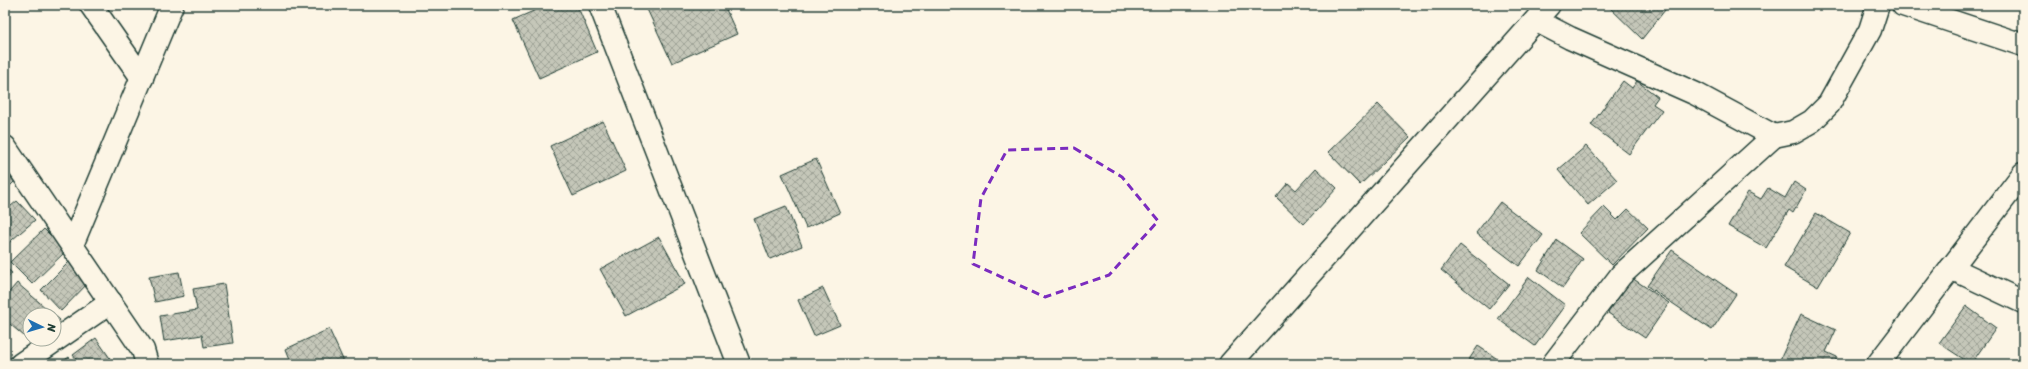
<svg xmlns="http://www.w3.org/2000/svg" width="2028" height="369" viewBox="0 0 2028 369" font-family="Sriracha,sans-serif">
  <defs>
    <pattern id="building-cross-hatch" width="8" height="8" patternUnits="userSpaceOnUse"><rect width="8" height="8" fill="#c5c7b9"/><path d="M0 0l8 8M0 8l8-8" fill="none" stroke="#9fa397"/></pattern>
  </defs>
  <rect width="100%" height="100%" fill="#fcf5e5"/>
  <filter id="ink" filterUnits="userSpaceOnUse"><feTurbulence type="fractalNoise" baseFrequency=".025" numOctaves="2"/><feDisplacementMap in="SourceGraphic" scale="8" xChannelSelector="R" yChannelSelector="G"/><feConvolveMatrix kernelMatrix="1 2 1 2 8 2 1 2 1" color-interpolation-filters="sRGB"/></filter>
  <g filter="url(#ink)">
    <g fill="url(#building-cross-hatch)" stroke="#1f3d34">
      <path d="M 547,5 L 577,5 L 597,52 L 539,78 L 513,20 Z"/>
      <path d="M 651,5 L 724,5 L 737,34 L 672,63 L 646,7 Z"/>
      <path d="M 1607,5 L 1669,5 L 1642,39 Z"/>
      <path d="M 1623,81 L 1632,88 L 1637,81 L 1658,97 L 1653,104 L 1662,110 L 1629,154 L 1591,125 Z"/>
      <path d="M 1378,104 L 1410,137 L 1360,185 L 1328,152 Z"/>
      <path d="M 603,121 L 626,171 L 573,196 L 550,146 Z"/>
      <path d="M 1586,146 L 1617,180 L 1588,205 L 1558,170 Z"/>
      <path d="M 816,159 L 840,213 L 806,228 L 782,174 Z"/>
      <path d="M 5,165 L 18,178 L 5,191 Z"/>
      <path d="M 1316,168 L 1337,188 L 1304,224 L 1276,197 L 1288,183 L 1296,190 Z"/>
      <path d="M 1794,182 L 1806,190 L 1793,213 L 1789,210 L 1766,248 L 1728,226 L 1748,192 L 1761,199 L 1768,188 L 1785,198 Z"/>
      <path d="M 17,201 L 35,220 L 5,246 L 5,211 Z"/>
      <path d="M 1500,202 L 1543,235 L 1519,266 L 1476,233 Z"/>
      <path d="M 786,206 L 802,246 L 770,259 L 754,219 Z"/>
      <path d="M 1604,207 L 1617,220 L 1628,209 L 1648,228 L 1612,265 L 1579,233 Z"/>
      <path d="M 1816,213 L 1850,233 L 1818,287 L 1784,267 Z"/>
      <path d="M 44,229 L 66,251 L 32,284 L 10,262 Z"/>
      <path d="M 659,237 L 685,284 L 626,316 L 600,269 Z"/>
      <path d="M 1557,240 L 1583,259 L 1563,288 L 1538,270 Z"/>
      <path d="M 1460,245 L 1509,284 L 1489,309 L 1441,270 Z"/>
      <path d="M 1672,250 L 1736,294 L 1712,330 L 1647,286 Z"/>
      <path d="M 71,260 L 91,280 L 61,311 L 41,290 Z"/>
      <path d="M 5,267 L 12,273 L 5,281 Z"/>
      <path d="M 179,272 L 184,296 L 155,302 L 149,277 Z"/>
      <path d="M 1529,277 L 1565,305 L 1535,346 L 1498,319 Z"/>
      <path d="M 1632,278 L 1669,303 L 1645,338 L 1608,313 Z"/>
      <path d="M 17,283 L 54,315 L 30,315 L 30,339 L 44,339 L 37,347 L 5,320 L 5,297 Z"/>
      <path d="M 224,284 L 233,343 L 204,347 L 202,335 L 164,341 L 160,316 L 197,310 L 193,289 Z"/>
      <path d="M 823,288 L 840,325 L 814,336 L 798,300 Z"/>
      <path d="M 1966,306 L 1996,328 L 1971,364 L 1939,343 Z"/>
      <path d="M 1801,314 L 1836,330 L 1826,352 L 1837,357 L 1834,364 L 1778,364 Z"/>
      <path d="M 54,315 L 60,320 L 54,327 Z"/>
      <path d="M 329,329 L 345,364 L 292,364 L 286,349 Z"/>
      <path d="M 96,338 L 114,364 L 80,364 L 73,355 Z"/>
      <path d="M 1478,346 L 1505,364 L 1466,364 Z"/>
      <path d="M 69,357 L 74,364 L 59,364 Z"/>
    </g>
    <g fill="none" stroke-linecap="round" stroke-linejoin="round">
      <g stroke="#1f3d34" stroke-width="25">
        <g id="street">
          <path d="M 91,5 L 142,78"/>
          <path d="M 600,5 L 739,364"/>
          <path d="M 1903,5 L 2023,45"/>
          <path d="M 1537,21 L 1570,38 L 1696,94 L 1774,136 L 1621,275 L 1553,364"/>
          <path d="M 1774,136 L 1793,132 L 1812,121 L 1829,104 L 1870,30 L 1878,5"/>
          <path d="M 5,147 L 143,350 L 147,364"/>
          <path d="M 72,245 L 172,5"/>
          <path d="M 1951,268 L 2023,302"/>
          <path d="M 21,364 L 111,302"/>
          <path d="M 1230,364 L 1549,5"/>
          <path d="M 1878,364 L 2023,174"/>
        </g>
      </g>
      <use href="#street" stroke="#fcf5e5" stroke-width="22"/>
    </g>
  </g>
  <path fill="none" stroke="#7b2cbf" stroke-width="3" stroke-dasharray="8 5" stroke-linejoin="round" d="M 1074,148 L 1122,177 L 1158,221 L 1109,275 L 1045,297 L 973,264 L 981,198 L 1007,150 Z"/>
  <rect width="2028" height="369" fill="none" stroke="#fcf5e5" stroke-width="20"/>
  <rect x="10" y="10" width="2008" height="349" fill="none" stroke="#1f3d34" stroke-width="1.5" filter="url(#ink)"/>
  <g transform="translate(42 327) rotate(95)"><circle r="19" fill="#fcf5e5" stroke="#a4ab9e"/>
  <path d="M0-3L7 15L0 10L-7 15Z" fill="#1f6fb2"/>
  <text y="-6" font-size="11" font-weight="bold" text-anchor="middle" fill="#1f3d34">N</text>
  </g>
</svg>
